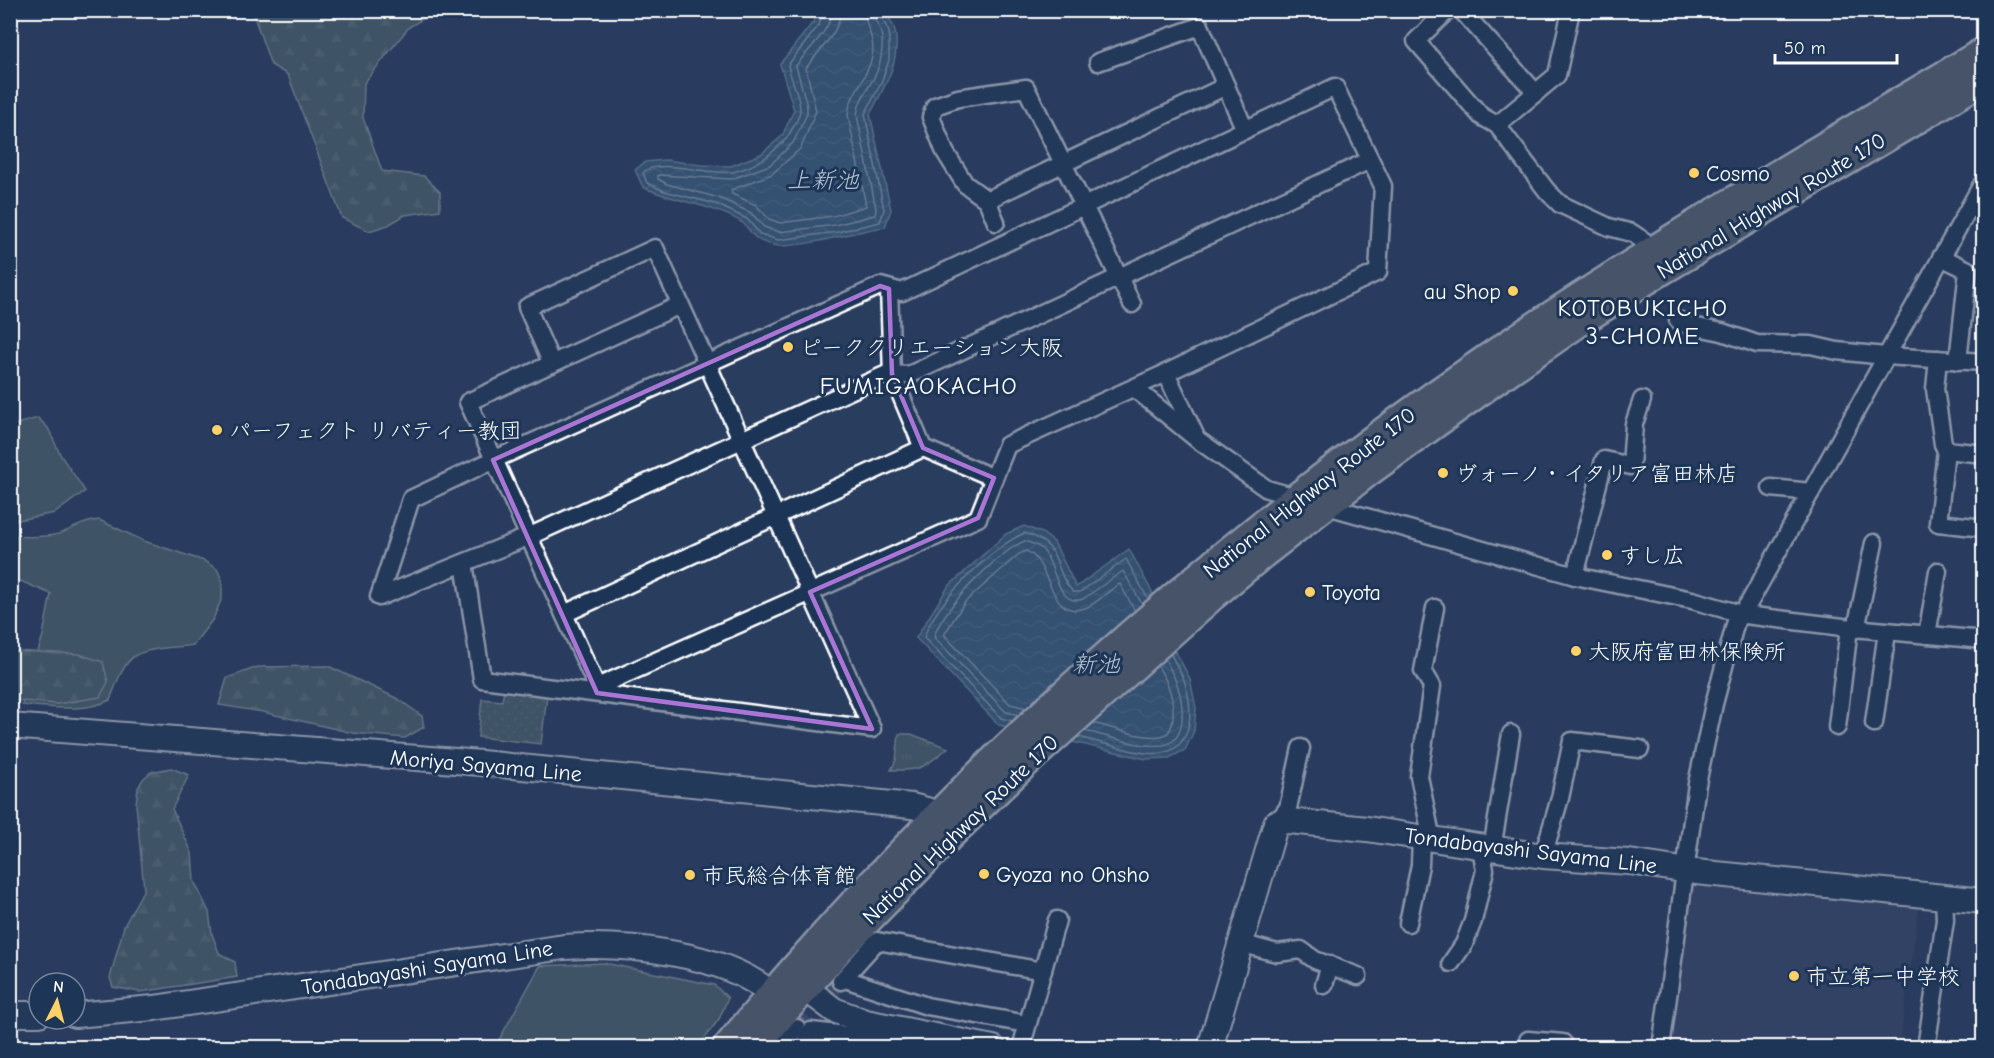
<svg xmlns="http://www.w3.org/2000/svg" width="1994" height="1058" viewBox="0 0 1994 1058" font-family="'Comic Neue','Klee One',sans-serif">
  <defs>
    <pattern id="forest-firs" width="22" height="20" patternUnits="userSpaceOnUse" patternTransform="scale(1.5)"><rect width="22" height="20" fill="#58706d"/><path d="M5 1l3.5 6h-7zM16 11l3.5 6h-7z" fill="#718583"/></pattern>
    <pattern id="park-tufts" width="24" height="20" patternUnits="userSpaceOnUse" patternTransform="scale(1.5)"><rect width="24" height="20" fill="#58706d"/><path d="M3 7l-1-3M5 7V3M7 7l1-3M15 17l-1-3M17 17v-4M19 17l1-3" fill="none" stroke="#718583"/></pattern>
    <pattern id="garden-dots" width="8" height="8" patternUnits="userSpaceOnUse" patternTransform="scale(1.5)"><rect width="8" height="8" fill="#58706d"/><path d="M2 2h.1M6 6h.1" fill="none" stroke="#718583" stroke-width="1.8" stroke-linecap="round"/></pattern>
    <pattern id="water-waves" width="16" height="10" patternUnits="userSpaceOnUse" patternTransform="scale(1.5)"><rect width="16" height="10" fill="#416a89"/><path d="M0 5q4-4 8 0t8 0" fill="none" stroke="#5e809b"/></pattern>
  </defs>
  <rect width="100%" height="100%" fill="#293d5f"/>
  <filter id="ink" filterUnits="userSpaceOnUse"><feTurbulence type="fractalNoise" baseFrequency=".0167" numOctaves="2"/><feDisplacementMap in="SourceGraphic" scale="12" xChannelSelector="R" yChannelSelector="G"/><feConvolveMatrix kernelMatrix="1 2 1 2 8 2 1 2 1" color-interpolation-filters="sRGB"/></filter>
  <g filter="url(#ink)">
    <path fill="#3c4a6b" d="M 1694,882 L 1919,906 L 1899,1047 L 1670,1048 Z"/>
    <g fill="#58706d" stroke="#acb8b6" stroke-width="1.5">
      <path d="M 38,418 L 48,428 L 61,456 L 85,491 L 55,513 L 18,520 L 11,519 L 11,429 L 17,424 Z"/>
      <path d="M 99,520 L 144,541 L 204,561 L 217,569 L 222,580 L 222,598 L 213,619 L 193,645 C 175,648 152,647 136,655 C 123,662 115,687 110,700 C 84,713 51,707 22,705 L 43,635 L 51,594 L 11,577 L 11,536 C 26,537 43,538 58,534 C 74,529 81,522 99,520 Z"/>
      <path d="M 604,963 L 714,985 L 728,998 L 719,1019 L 698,1047 L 495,1047 L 540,966 Z"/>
    </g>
    <g fill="url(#forest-firs)" stroke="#acb8b6" stroke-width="1.5">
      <path d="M 252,11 L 436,11 L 409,27 L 364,83 L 363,118 L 382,171 L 424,176 L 440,192 L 440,210 L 405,215 L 388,225 L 369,231 L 342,218 L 288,75 L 271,65 Z"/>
      <path d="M 11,651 L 79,654 L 103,662 L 108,682 L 100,697 L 57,704 L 11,700 Z"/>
      <path d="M 328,666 L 398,699 L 422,716 L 424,727 L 405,738 L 353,733 L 263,712 L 219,705 L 227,678 L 258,667 Z"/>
      <path d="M 171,768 L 189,775 L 172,809 L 192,853 L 194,881 L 209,912 L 212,934 L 219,953 L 235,962 L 237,977 L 140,992 L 113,987 L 110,978 L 124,926 L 144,889 L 136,804 L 138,788 L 143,779 L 151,772 Z"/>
    </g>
    <path fill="url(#park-tufts)" stroke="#acb8b6" stroke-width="1.5" d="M 899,734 L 911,734 L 948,748 C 923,767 924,771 891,770 L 896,760 Z"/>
    <path fill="url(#garden-dots)" stroke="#acb8b6" stroke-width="1.5" d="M 504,690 L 547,695 L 541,744 L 478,737 L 482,699 L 502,701 Z"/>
    <g fill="url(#water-waves)" stroke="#8da6b8" stroke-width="1.5">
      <path d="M 820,10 L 888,11 L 887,14 C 889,19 894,25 895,31 C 901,62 884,88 870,114 L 891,210 L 885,227 C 850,232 816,245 780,246 C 774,246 760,242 755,237 C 750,233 748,227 743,223 C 713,204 674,202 643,187 L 635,170 L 645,162 L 666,160 L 701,165 L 731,166 L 761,154 L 782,136 L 794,110 L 780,64 L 814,21 Z"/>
      <path d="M 1024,526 L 1042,533 L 1054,542 L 1076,587 L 1129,549 L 1152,592 L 1177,654 L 1190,679 L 1196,708 L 1194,731 L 1185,750 L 1169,758 L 1146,759 L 999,725 L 916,638 L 948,587 L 1006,534 Z"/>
    </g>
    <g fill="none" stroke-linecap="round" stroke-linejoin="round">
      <g stroke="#b3c3d0" stroke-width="1.5">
        <path d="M 824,10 L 819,25 L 788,65 C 790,79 800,95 800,109 C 800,119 787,139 780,145 C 767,158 751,168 733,172 C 712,176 656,157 643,173 L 647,183 L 664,191 L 716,204 L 747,219 L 760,234 L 778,240 L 837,232 L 880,222 L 884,210 L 865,114 L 881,83 L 889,60 L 889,32 L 881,16 L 882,10"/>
        <path d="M 832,10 C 831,31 807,50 796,66 L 807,106 L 807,114 L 793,143 L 770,165 L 732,179 L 658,175 L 658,179 L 667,184 L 719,198 L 751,213 L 764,227 L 779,232 L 835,225 L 875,215 L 876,209 L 857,115 C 859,94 879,78 881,57 C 882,51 883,39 881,33 C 879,24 873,20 874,10"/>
        <path d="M 841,10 C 840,33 818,51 806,68 L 816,111 L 801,148 L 772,174 L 731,190 L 732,194 L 756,205 L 769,219 L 780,223 L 833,216 L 866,206 L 848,115 C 849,94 868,78 872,57 C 876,36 864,28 865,10"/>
        <path d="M 1027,708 L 1010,704 L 945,636 L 945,633 L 965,602 L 1019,554 L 1026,551 C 1051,560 1048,621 1085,608 C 1098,603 1108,590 1120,584 L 1135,611"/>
        <path d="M 1019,715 L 1006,712 L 934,637 C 940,611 1000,550 1025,541 C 1031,543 1037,545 1042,549 C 1056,563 1056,608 1083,599 L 1123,571 L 1142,604"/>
        <path d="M 1012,721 L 1001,718 L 924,638 C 931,607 995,544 1025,533 C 1066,547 1050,567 1073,592 L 1080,592 L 1126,559 L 1148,599"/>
        <path d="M 1093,723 C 1113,728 1142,739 1161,736 C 1179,733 1173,698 1168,686 C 1166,679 1161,672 1158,666"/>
        <path d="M 1085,731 C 1109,736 1138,748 1163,745 C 1189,741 1183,702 1177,684 C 1174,676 1169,667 1165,659"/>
        <path d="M 1078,737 C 1100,742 1123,750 1145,753 C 1192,759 1195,717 1185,683 C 1182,673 1175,664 1171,654"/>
      </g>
      <path stroke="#495a77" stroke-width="16" stroke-dasharray="16 8" stroke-linecap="butt" d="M 797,1028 L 841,981"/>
      <g stroke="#fff" stroke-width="21">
        <g id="minor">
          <path d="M 1448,10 L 1416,41 L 1481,116 L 1497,125 L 1547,191 L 1560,204 L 1609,227 L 1632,233 L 1644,241 L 1655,259"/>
          <path d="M 1461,10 L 1536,93"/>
          <path d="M 1098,62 L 1200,26 L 1245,130"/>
          <path d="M 1497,125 L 1557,75 L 1571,10"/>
          <path d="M 987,200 L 1226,86"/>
          <path d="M 996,222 L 987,200 L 965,184 L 945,152 L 931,117 L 935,106 L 958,98 L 1026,88 L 1132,304"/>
          <path d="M 1941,257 L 1968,270 L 1958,361"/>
          <path d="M 889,289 L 892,374 L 923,448 L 994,478"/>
          <path d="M 1678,320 L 1687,325 L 1722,332 L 1757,344 L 1811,345 L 1837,351 L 1885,356 L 1984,362"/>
          <path d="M 1938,359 L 1935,389 L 1943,444 L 1946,450 L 1938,523 L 1984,528"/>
          <path d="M 1166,373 L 1195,435"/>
          <path d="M 1134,388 L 1198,440 L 1267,489 L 1575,576 L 1692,600 L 1745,615 L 1843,627 L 1984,640"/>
          <path d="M 1946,450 L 1984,454"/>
          <path d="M 1771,488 L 1811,492"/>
          <path d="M 464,563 L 482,679 L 872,729 L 655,248 L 527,307 L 552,364"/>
          <path d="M 1575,576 L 1604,460 L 1631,466 L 1634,424 L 1642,400"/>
          <path d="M 564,614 L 923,448"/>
          <path d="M 1856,629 L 1874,543"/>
          <path d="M 1927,635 L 1938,571"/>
          <path d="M 597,687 L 978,518 L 1007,445 L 1166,373 L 1378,272 L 1383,186 L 1335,87 L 902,292 L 880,286 L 493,460 L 411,499 L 379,597 L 530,536 L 887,374 L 909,375 L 1370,160"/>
          <path d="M 597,693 L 597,687 L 468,402 L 680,305"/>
          <path d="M 1874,723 L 1887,632"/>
          <path d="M 1837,727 L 1849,628"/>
          <path d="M 1276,823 L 1288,808 L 1301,748"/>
          <path d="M 1432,840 L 1419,776 L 1432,686 L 1423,671 L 1435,608"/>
          <path d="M 1492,849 L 1511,734"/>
          <path d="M 1543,856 L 1560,798 L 1572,741 L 1640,749"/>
          <path d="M 1408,923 L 1420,865 L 1421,838"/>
          <path d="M 1240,943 L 1277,953 L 1301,950 L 1315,960 L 1358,976"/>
          <path d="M 1451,963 L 1464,944 L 1473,921 L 1485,870 L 1481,848"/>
          <path d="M 846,976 L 848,980 L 927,1006 L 1027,1024"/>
          <path d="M 841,981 L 877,941 L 1043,971"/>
          <path d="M 1324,985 L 1330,965"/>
          <path d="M 1528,1040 L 1563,1043"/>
          <path d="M 780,1048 L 797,1028"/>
          <path d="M 804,1048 L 811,1031 L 883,1039 L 894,1036 L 900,1029"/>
          <path d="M 1021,1048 L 1057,920"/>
          <path d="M 1661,1048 L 1697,784 L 1714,704 L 1736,621 L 1749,603 L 1984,181"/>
          <path d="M 1926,1048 L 1945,920 L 1944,897"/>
        </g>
      </g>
      <g stroke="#fff" stroke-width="28">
        <g id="secondary">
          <path d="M 10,726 L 481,763 L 912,806 L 927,810 L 949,829"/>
          <path d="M 805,988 L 834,1010 L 866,1022 L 993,1048"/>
          <path d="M 10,1014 L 39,1014"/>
          <path d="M 75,1015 L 154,1008 L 564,947 C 624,943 724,952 771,994"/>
          <path d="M 1210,1048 L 1276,823 L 1289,821 L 1367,829 L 1543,856 L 1629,862 L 1696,872 L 1984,901"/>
        </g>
      </g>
      <g stroke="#fff" stroke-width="33">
        <g id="trunk">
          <path d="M 727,1048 C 946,784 1204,552 1487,359 C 1648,249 1816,152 1984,52"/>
          <path d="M 752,1048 L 840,948 L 952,833 L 1022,766 L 1213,595 L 1261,555 L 1369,471 L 1498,378 L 1579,322 L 1662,270 L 1984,79"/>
        </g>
      </g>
      <use href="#minor" stroke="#1d3557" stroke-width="16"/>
      <use href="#secondary" stroke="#1d3557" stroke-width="24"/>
      <use href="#trunk" stroke="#6b6f75" stroke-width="28"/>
    </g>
  </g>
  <path d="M0 0H1994V1058H0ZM 880,286 L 889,289 L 892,374 L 923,448 L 994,478 L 978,518 L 810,592 L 872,729 L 597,693 L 493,460 Z" fill="#293d5f" fill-opacity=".55" fill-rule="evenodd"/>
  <path fill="none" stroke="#a976d5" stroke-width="4.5" stroke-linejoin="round" d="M 880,286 L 889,289 L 892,374 L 923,448 L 994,478 L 978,518 L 810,592 L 872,729 L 597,693 L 493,460 Z"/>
  <g fill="#ffd166" stroke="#1d3557" stroke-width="2">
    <circle cx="1694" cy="173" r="6"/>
    <circle cx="1513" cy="291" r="6"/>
    <circle cx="788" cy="347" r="6"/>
    <circle cx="217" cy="430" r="6"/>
    <circle cx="1443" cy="473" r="6"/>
    <circle cx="1607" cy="555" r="6"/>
    <circle cx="1310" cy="592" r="6"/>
    <circle cx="1576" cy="651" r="6"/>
    <circle cx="984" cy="874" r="6"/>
    <circle cx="690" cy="875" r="6"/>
    <circle cx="1794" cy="976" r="6"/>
  </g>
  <g text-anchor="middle" stroke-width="6" stroke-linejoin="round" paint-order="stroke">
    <g font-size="22" fill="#fff" stroke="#1d3557" text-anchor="start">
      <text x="1706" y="181">Cosmo</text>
      <text x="1501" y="299" text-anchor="end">au Shop</text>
      <text x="800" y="355">ピーククリエーション大阪</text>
      <text x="229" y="438">パーフェクト リバティー教団</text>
      <text x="1455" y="481">ヴォーノ・イタリア富田林店</text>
      <text x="1619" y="563">すし広</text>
      <text x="1322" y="600">Toyota</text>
      <text x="1588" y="659">大阪府富田林保険所</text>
      <text x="996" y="882">Gyoza no Ohsho</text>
      <text x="702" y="883">市民総合体育館</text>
      <text x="1806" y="984">市立第一中学校</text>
    </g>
    <g font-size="22" fill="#fff" stroke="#1d3557">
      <text transform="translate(1771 205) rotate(-31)" y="8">National Highway Route 170</text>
      <text transform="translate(1309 492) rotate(-38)" y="8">National Highway Route 170</text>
      <text transform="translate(486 765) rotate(5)" y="8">Moriya Sayama Line</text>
      <text transform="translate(960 829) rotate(-44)" y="8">National Highway Route 170</text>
      <text transform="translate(1531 850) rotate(7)" y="8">Tondabayashi Sayama Line</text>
      <text transform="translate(427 967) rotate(-9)" y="8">Tondabayashi Sayama Line</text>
    </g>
    <g font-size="24" font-style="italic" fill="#b3c3d0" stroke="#1d3557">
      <text x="823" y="188">上新池</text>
      <text x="1096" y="672">新池</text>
    </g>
    <g font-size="24" letter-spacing="1.5" fill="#fff" stroke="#1d3557">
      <text x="1643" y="316">KOTOBUKICHO<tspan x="1643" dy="28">3-CHOME</tspan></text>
      <text x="919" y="394">FUMIGAOKACHO</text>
    </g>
  </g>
  <rect width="1994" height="1058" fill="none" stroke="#1d3557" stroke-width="36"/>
  <rect x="18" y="18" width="1958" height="1022" fill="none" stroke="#fff" stroke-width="2" filter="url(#ink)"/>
  <g transform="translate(57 1001) rotate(6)"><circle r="28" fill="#1d3557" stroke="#77869a" stroke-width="1.5"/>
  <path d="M0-4.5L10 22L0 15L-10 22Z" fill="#ffd166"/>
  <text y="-9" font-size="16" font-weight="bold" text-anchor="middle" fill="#ffffff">N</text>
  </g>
  <path d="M1775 54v9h122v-9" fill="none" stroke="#ffffff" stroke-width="3"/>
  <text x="1784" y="54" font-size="18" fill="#ffffff" stroke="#1d3557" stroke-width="4.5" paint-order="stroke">50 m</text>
</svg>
